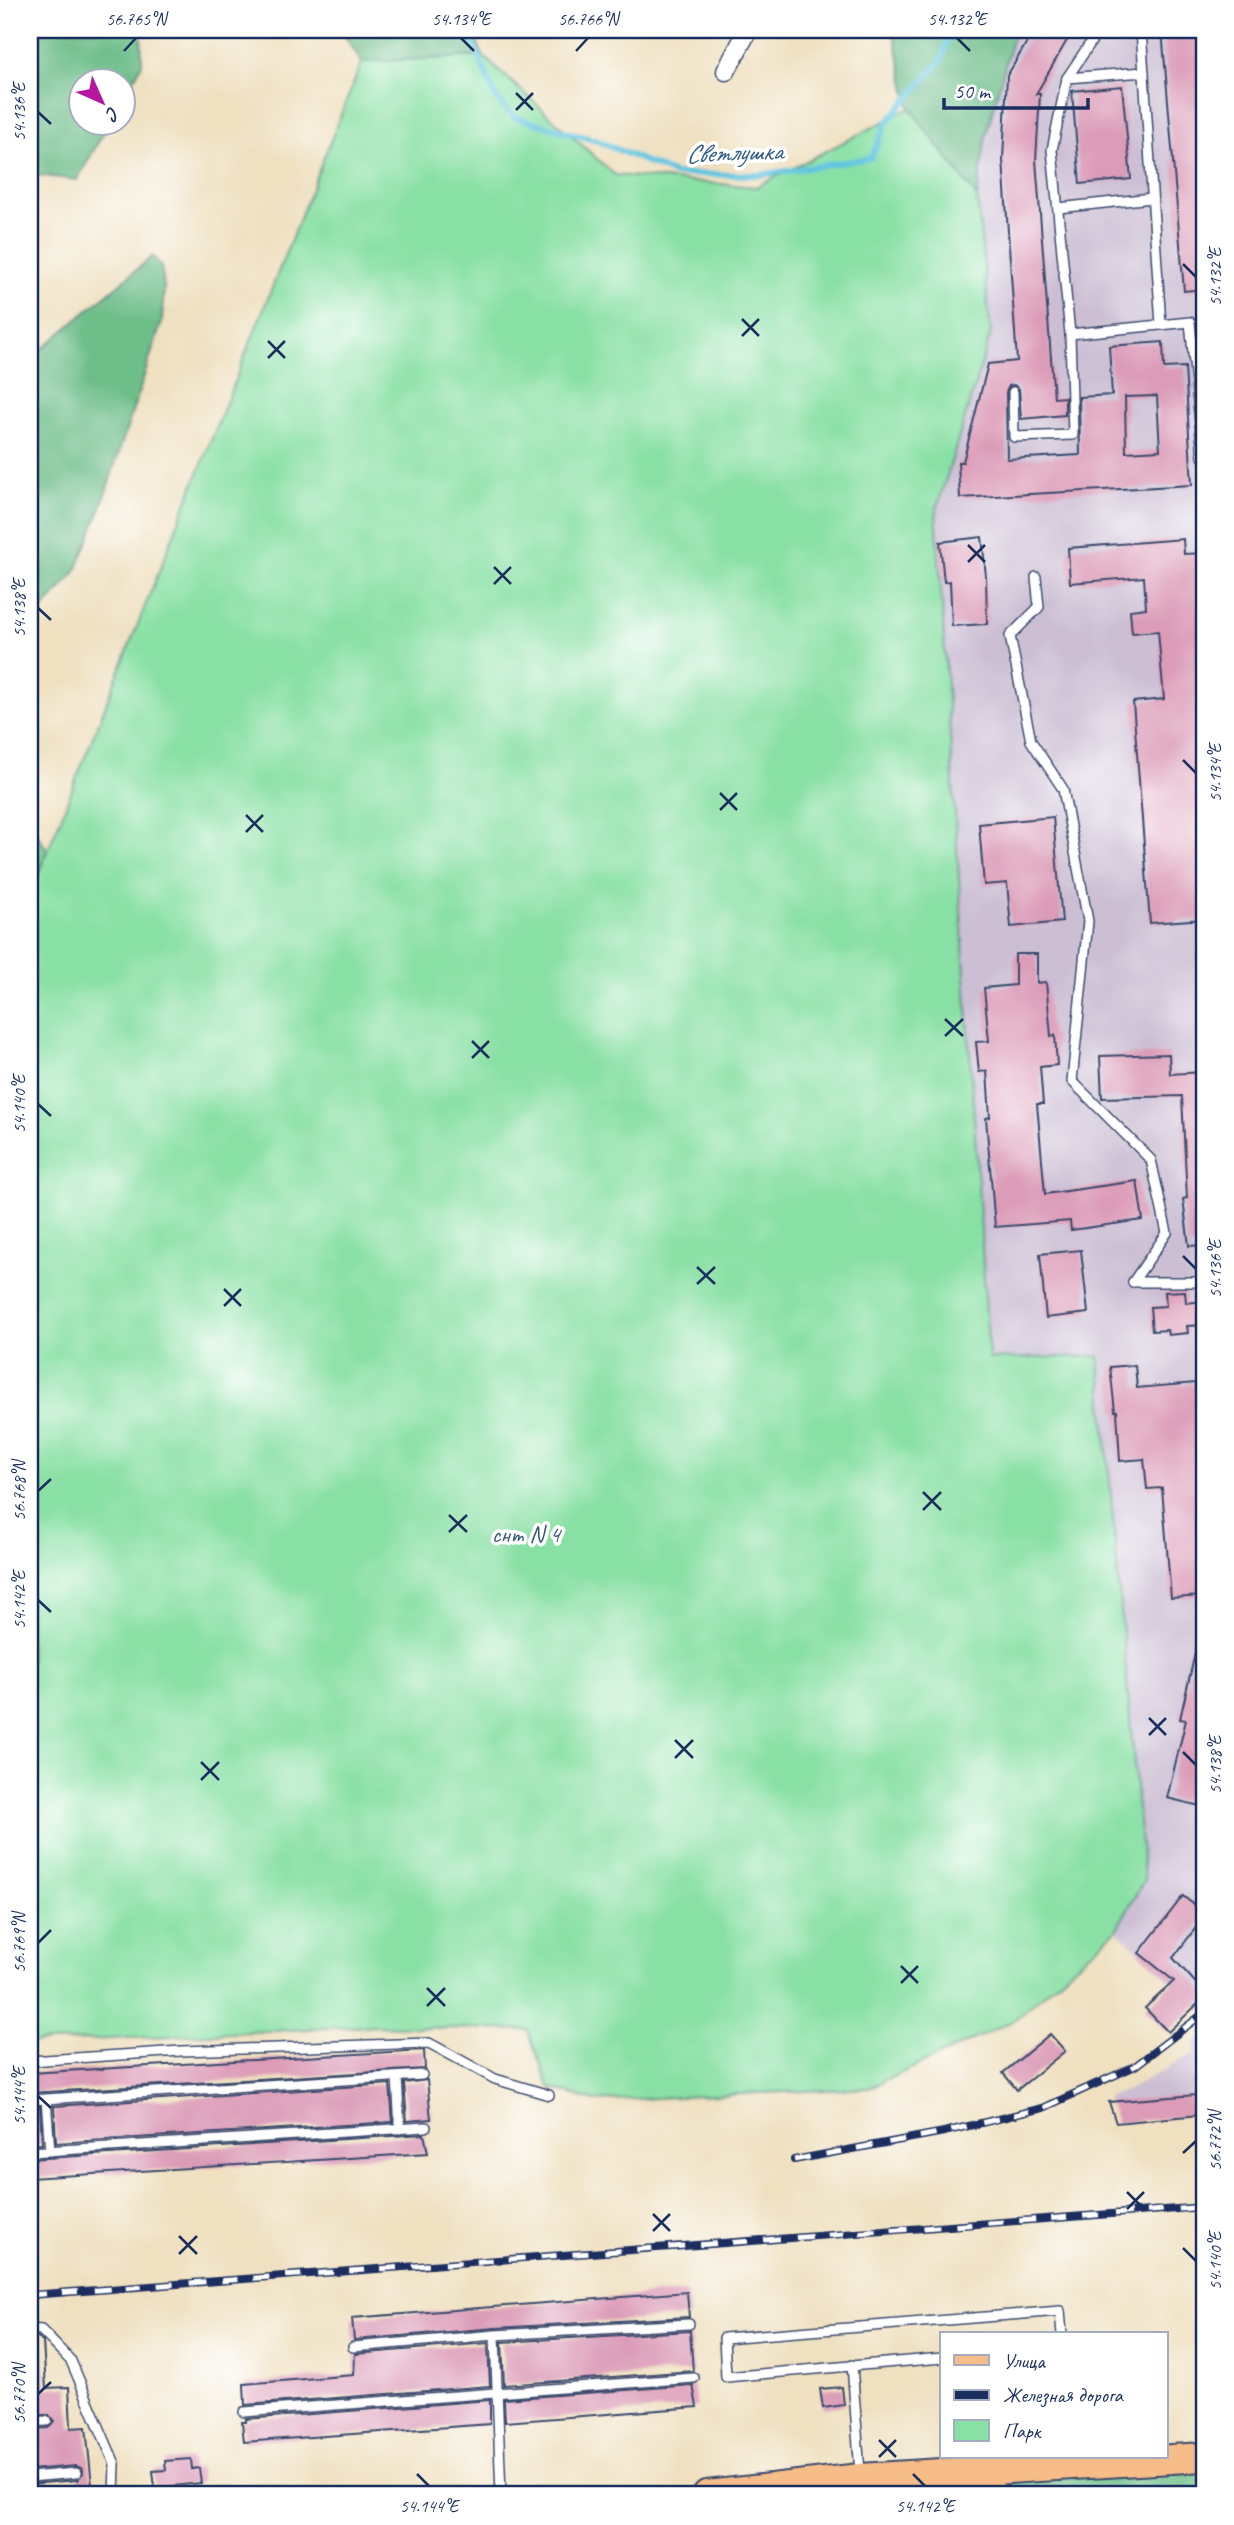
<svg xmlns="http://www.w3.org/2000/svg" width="1234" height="2525" viewBox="0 0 1234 2525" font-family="Caveat,sans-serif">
  <rect width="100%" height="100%" fill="#fff"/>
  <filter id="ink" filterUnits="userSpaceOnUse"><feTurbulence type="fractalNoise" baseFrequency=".0143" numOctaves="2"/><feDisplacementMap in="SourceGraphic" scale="14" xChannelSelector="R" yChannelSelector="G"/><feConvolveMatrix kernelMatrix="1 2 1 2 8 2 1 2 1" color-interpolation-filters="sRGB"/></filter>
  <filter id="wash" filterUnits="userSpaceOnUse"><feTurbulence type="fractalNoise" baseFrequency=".00686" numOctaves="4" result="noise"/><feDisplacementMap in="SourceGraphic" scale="28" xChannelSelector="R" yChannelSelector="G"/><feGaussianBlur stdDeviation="1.57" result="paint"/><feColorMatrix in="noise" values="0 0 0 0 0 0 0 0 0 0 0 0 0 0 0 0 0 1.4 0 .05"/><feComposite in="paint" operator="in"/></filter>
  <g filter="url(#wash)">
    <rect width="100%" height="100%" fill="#efe0c0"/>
    <g fill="#ccbfd4">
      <path d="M 1017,30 L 1204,30 L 1204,2007 L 1201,2010 L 1116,1930 L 1144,1879 L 1099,1357 L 989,1360 L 936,511 L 991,333 L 977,197 L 986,135 L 1012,40 Z"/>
      <path d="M 1204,2035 L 1204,2114 L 1116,2123 L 1107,2098 L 1127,2090 L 1195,2053 L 1194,2043 Z"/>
    </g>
    <path fill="#89e0a4" stroke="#528881" stroke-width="2" d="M 483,56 L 615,175 L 756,187 L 910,108 L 977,197 L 991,333 L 936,511 L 989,1359 L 1099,1356 L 1144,1880 L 1116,1930 L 1013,2021 L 869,2088 L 594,2101 L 549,2087 L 528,2030 L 371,2026 L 30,2043 L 30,895 L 362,62 Z"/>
    <g fill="#6ebe8a" stroke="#447674" stroke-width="2">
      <path d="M 30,30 L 141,30 L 142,64 L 123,99 L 122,80 L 80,80 L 80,122 L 109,123 L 77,180 L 30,174 Z"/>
      <path d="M 341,30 L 473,30 L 483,56 L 362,62 Z"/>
      <path d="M 893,30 L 1017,30 L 1012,40 L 986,135 L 977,197 L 910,108 Z"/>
      <path d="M 153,256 L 161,267 L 164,284 L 162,321 L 98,516 L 75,573 L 30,624 L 30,359 Z"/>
      <path d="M 30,823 L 48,851 L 30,895 Z"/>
      <path d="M 1204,2461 L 1204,2495 L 1004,2495 L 971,2476 Z"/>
    </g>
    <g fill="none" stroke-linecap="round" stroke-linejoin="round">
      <path stroke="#61c5df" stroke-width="6" d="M 464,30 L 472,41 L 496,98 L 514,117 L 598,141 L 674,174 L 759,175 L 871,158 L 887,122 L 942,60 L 950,30"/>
    </g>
    <g id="blocks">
      <g fill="#dc9bb7" fill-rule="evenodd">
        <path d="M 1034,30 L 1073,30 L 1036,94 L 1040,94 L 1036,160 L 1054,398 L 1065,397 L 1065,415 L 1021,419 L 1019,389 L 1014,385 L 1009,386 L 1006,392 L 1007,459 L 1080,455 L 1079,397 L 1112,395 L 1109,346 L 1163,342 L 1164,368 L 1185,367 L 1192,485 L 960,498 L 958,462 L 963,462 L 988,364 L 1017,361 L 1003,160 L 1007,76 ZM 1157,396 L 1160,450 L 1126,452 L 1125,397 Z"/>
        <path d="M 1162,30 L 1204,30 L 1204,289 L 1184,291 Z"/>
        <path d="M 1122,86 L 1131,179 L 1080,184 L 1072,91 Z"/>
        <path d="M 982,537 L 986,577 L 987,624 L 952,626 L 950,581 L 944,582 L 940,542 Z"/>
        <path d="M 1183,539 L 1184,554 L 1204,553 L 1204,727 L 1197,727 L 1204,814 L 1204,832 L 1199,833 L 1204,919 L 1150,923 L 1133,702 L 1164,699 L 1158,631 L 1132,633 L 1130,610 L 1146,608 L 1144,577 L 1070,583 L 1068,548 Z"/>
        <path d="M 1053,817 L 1062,922 L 1011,927 L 1007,883 L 984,885 L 979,824 Z"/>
        <path d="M 1015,954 L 1037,954 L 1037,983 L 1046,982 L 1051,1036 L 1055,1035 L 1057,1065 L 1040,1067 L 1043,1104 L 1037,1104 L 1045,1194 L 1137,1181 L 1143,1220 L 1071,1230 L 1070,1221 L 995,1227 L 986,1118 L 990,1117 L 987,1071 L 979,1072 L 976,1042 L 989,1041 L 984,988 L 1015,985 Z"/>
        <path d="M 1169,1054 L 1170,1074 L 1204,1072 L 1204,1245 L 1189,1246 L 1183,1199 L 1187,1198 L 1182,1096 L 1102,1098 L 1100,1056 Z"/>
        <path d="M 1081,1250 L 1088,1313 L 1046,1318 L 1040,1254 Z"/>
        <path d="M 1185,1291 L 1186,1303 L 1204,1301 L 1204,1325 L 1187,1326 L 1188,1333 L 1168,1335 L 1167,1330 L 1152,1331 L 1150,1307 L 1166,1306 L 1165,1292 Z"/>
        <path d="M 1135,1365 L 1137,1388 L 1195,1383 L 1197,1408 L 1204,1407 L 1204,1443 L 1200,1443 L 1204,1501 L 1204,1596 L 1171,1598 L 1162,1488 L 1147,1489 L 1144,1459 L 1120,1461 L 1117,1411 L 1115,1411 L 1110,1367 Z"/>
        <path d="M 1198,1640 L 1204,1641 L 1204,1807 L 1167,1798 L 1186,1720 L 1180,1719 Z"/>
        <path d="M 1183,1896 L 1204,1913 L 1204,1917 L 1173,1958 L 1204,1992 L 1204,2001 L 1201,2001 L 1168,2032 L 1145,2008 L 1174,1981 L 1139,1953 Z"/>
        <path d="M 1050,2034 L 1065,2051 L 1017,2090 L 1003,2073 Z"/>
        <path d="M 424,2050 L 425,2069 L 30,2093 L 30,2073 Z"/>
        <path d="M 427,2080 L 431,2119 L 407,2121 L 404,2083 Z"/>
        <path d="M 390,2084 L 393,2122 L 56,2143 L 54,2106 Z"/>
        <path d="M 1196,2095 L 1198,2115 L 1116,2123 L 1109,2102 Z"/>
        <path d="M 40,2106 L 42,2144 L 30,2145 L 30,2107 Z"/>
        <path d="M 424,2134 L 428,2153 L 30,2178 L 30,2159 Z"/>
        <path d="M 687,2292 L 689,2317 L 495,2328 L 354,2340 L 352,2318 Z"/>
        <path d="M 690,2331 L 693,2371 L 504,2385 L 502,2342 Z"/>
        <path d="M 30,2336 L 38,2337 L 43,2342 L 46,2388 L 69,2387 L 71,2428 L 86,2427 L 93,2495 L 30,2495 L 30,2484 L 77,2480 L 83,2473 L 81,2468 L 76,2466 L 30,2470 L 30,2429 L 48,2428 L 54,2421 L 49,2415 L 30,2415 Z"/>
        <path d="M 488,2343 L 490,2386 L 245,2405 L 244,2384 L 354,2375 L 355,2354 Z"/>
        <path d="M 693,2385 L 697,2407 L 505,2422 L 504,2399 Z"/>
        <path d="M 842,2387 L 844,2405 L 823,2408 L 820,2389 Z"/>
        <path d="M 490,2400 L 490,2424 L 244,2442 L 242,2422 L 246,2422 L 246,2419 Z"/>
        <path d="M 191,2459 L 192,2469 L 199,2468 L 201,2483 L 155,2488 L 153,2471 L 166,2470 L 165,2461 Z"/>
      </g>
    </g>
  </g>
  <g filter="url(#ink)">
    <use href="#blocks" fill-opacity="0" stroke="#3b4a6d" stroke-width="2"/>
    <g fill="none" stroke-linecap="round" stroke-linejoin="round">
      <g stroke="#3b4a6d" stroke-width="12">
        <g id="lane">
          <path d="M 1099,30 L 1067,78 L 1052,150 L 1070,334 L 1190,322 L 1200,423"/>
          <path d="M 1141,30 L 1161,325"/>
          <path d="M 1067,78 L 1144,72"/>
          <path d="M 1058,208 L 1152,198"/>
          <path d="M 1013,392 L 1014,437 L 1073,435 L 1070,334"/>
          <path d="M 1203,457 L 1200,423 L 1204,422"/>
          <path d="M 1036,577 L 1039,607 L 1010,636 L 1031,741 L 1063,789 L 1088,921 L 1072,1081 L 1151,1160 L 1167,1233 L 1133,1282"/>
          <path d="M 1133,1282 L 1204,1282"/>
          <path d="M 30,2061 L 181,2051 L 429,2043 L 495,2079 L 549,2095"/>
          <path d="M 397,2077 L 400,2129"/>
          <path d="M 46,2099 L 50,2151"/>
          <path d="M 30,2100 L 422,2075"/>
          <path d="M 30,2152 L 426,2127"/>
          <path d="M 30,2329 L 41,2330 L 71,2361 L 115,2464 L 114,2495"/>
          <path d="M 495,2335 L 501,2495"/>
          <path d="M 353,2347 L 495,2335 L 689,2324"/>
          <path d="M 942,2358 L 726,2377 L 724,2338 L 1060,2311 L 1062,2334"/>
          <path d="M 852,2365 L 860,2473"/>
          <path d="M 244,2412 L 694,2378"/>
          <path d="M 30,2422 L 47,2421"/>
          <path d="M 30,2477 L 76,2473"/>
        </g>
      </g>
      <g stroke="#3b4a6d" stroke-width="21">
        <path id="street" d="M 726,71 L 748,30"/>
      </g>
      <g stroke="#3b4a6d" stroke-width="32">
        <g id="primary">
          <path d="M 956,2473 L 994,2495"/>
          <path d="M 707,2495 L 860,2478 L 1204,2457"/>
        </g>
      </g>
      <use href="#lane" stroke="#fff" stroke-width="9"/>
      <use href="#street" stroke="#fff" stroke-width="18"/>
      <use href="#primary" stroke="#f7bd88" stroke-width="28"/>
      <g stroke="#1b2f5e" stroke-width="8">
        <g id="rail">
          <path d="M 794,2160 L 944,2132 L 1043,2108 L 1135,2066 L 1204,2013"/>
          <path d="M 30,2295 L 1204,2207"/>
        </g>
      </g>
      <use href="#rail" stroke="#fff" stroke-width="5" stroke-dasharray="16" stroke-linecap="butt"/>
    </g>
  </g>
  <path fill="none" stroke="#1b2f5e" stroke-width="2.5" d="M 461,38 L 474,51M 957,38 L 970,51M 124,51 L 136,38M 576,51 L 588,38M 516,93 L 533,110M 516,110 L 533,93M 38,112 L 51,124M 1183,264 L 1196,277M 742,319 L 759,336M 742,336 L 759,319M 268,341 L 285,358M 268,358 L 285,341M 968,545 L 985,562M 968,562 L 985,545M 494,567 L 511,584M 494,584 L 511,567M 38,608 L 51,620M 1183,760 L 1196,773M 720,793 L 737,810M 720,810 L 737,793M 246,815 L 263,832M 246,832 L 263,815M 945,1019 L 963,1036M 945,1036 L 963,1019M 472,1041 L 489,1058M 472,1058 L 489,1041M 38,1104 L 51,1116M 1183,1256 L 1196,1269M 697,1267 L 715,1284M 697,1284 L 715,1267M 224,1289 L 241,1306M 224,1306 L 241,1289M 38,1491 L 51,1479M 923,1492 L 941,1510M 923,1510 L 941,1492M 449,1515 L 467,1532M 449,1532 L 467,1515M 38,1600 L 51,1612M 1149,1718 L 1166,1735M 1149,1735 L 1166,1718M 675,1740 L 693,1758M 1183,1752 L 1196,1765M 675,1758 L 693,1740M 201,1762 L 219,1780M 201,1780 L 219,1762M 38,1943 L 51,1930M 901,1966 L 918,1983M 901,1983 L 918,1966M 427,1988 L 445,2006M 427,2006 L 445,1988M 38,2096 L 51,2108M 1183,2153 L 1196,2141M 1127,2192 L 1144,2209M 1127,2209 L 1144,2192M 653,2214 L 670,2231M 653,2231 L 670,2214M 179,2236 L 197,2254M 1183,2248 L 1196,2261M 179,2254 L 197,2236M 38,2394 L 51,2382M 879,2440 L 896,2457M 879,2457 L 896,2440M 417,2474 L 429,2486M 913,2474 L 925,2486"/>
  <g text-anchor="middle" stroke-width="7" stroke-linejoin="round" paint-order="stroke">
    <g font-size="24" fill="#365b70" stroke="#fff">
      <text x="526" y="1542">снт N 4</text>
    </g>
    <g font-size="26" font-style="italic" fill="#305c85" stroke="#fff">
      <text transform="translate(734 152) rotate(-2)" y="9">Светлушка</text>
    </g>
  </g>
  <rect width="1234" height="2525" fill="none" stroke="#fff" stroke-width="77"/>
  <rect x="940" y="2332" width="228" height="126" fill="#ffffff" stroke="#a4acbf" stroke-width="2"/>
  <rect x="954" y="2355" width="35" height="10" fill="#f7bd88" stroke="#a4acbf" stroke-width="2"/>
  <text x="1003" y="2368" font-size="21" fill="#1b2f5e">Улица</text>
  <rect x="954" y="2390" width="35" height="10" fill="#1b2f5e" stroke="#a4acbf" stroke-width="2"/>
  <text x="1003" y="2402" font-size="21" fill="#1b2f5e">Железная дорога</text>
  <rect x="954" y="2420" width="35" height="21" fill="#89e0a4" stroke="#a4acbf" stroke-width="2"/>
  <text x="1003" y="2438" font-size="21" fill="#1b2f5e">Парк</text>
  <g transform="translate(102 102) rotate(135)"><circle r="33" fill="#ffffff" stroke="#a4acbf" stroke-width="2"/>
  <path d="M0-5L12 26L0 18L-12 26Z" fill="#b5179e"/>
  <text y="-10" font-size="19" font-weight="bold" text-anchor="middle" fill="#1b2f5e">С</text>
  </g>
  <path d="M944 98v10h144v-10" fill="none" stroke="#1b2f5e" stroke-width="3.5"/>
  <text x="954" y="98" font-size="21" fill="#1b2f5e" stroke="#ffffff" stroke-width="5" paint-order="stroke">50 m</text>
  <rect x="38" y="38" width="1158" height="2448" fill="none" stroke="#1b2f5e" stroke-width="2.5"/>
  <g font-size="18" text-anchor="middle" fill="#1b2f5e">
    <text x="136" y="25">56.765°N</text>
    <text x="461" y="25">54.134°E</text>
    <text x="588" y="25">56.766°N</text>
    <text x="957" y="25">54.132°E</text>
    <text transform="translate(19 112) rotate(-90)" y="6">54.136°E</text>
    <text transform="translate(1215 277) rotate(-90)" y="6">54.132°E</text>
    <text transform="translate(19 608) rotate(-90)" y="6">54.138°E</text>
    <text transform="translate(1215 773) rotate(-90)" y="6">54.134°E</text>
    <text transform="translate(19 1104) rotate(-90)" y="6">54.140°E</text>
    <text transform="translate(1215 1269) rotate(-90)" y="6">54.136°E</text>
    <text transform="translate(19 1491) rotate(-90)" y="6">56.768°N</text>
    <text transform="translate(19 1600) rotate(-90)" y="6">54.142°E</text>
    <text transform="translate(1215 1765) rotate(-90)" y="6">54.138°E</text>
    <text transform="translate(19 1943) rotate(-90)" y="6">56.769°N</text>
    <text transform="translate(19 2096) rotate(-90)" y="6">54.144°E</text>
    <text transform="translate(1215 2141) rotate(-90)" y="6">56.772°N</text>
    <text transform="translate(1215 2261) rotate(-90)" y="6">54.140°E</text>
    <text transform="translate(19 2394) rotate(-90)" y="6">56.770°N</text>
    <text x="429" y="2512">54.144°E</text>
    <text x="925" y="2512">54.142°E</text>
  </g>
</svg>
